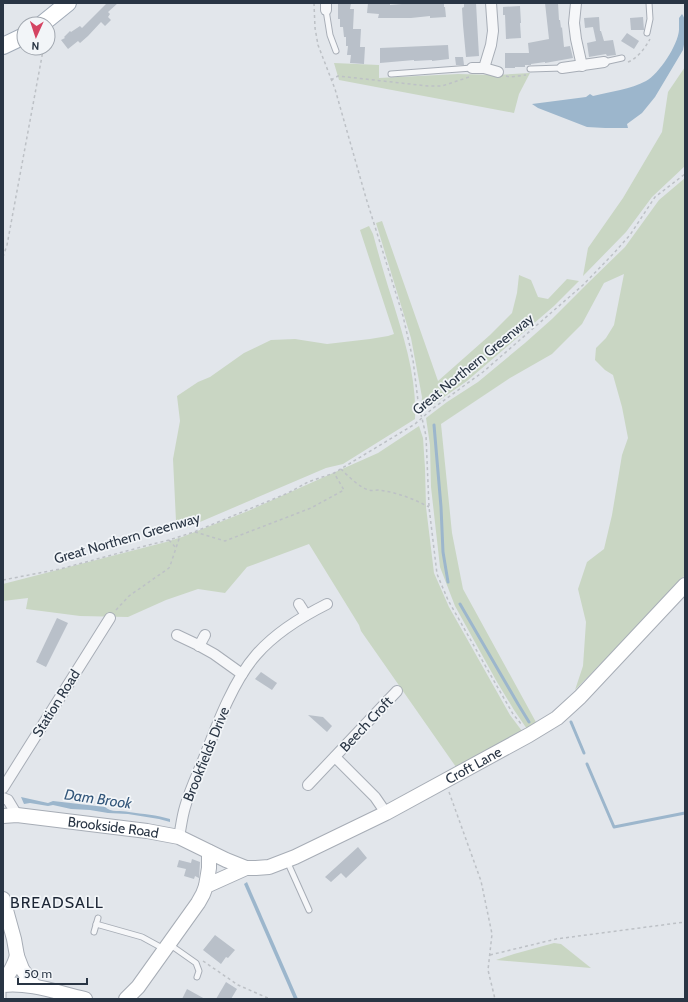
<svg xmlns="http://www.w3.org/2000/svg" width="688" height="1002" viewBox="0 0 688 1002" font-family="Cabin,sans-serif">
  <rect width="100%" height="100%" fill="#e2e6eb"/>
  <g fill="#c9d6c3">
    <path d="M 334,63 L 379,65 L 379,78 L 458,74 L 495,75 L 530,73 L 519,94 L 514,113 L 339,80 Z"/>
    <path d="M 685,67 L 685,166 L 652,197 L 626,232 L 583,276 L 588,248 L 623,198 L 662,132 L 668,92 Z"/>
    <path d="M 685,178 L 685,575 L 667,596 L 575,690 L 583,666 L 586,622 L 578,589 L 587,562 L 604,549 L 612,515 L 622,455 L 628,438 L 622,407 L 613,375 L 605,370 L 595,360 L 596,348 L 606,338 L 614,325 L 624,274 L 604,283 L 582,324 L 552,354 L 510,378 L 441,424 L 452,533 L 463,589 L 537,724 L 527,729 L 514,710 L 497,682 L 455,606 L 440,567 L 431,487 L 430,445 L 426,418 L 447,402 L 478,382 L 525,343 L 552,319 L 588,283 L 625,247 L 659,200 Z"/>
    <path d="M 382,221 L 438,381 L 490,335 L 512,313 L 517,293 L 519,275 L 531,280 L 538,297 L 548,299 L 567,279 L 579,281 L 554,306 L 467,381 L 434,404 L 421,409 L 422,397 L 411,338 L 376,223 Z"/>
    <path d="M 369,226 L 373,234 C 379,256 385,277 392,299 C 404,338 417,378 415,419 L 343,464 L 326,468 L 186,528 L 176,521 L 173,459 L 180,421 L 177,396 L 198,382 L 210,377 L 244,353 L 271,340 L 295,339 L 327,344 L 370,339 L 388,336 L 394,334 L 360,230 Z"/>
    <path d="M 419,426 L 423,438 L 425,468 L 426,507 L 434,573 L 449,607 L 510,715 L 522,731 L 456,767 L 361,631 L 359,625 L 309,544 L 247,567 L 225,593 L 198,589 L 166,600 L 128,617 L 80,616 L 26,609 L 28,598 L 3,601 L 3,584 L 166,542 L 182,537 L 248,511 L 378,453 Z"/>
    <path d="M 554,943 L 561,944 L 591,968 L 496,960 L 514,954 Z"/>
  </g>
  <g fill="#9cb6cc">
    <path d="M 682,14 C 688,21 685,42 683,50 L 655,97 L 642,113 L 627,124 L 628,128 L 605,128 L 587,127 L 538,108 L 532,104 L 586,97 L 590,94 L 593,96 C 610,92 631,89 646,81 C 659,74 678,45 679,30 C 679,26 679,22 679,18 Z"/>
    <path d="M 21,797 L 48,803 L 53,801 L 105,807 C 111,813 121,810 129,812 C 143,814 157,815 170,819 L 170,822 L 159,819 L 128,814 L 108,813 L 90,810 L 71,809 L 53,805 L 48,806 L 30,803 L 24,804 Z"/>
    <path d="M 247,882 L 298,999 L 294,999 L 244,884 Z"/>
  </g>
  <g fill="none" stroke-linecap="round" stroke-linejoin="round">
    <g stroke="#9cb6cc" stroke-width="3">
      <path d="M 434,425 L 441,507 L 443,552 L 448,582"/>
      <path d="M 460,604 L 518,704 L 529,722"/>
      <path d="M 571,722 L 584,753"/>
      <path d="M 587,764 L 614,827 L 685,813"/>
    </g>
  </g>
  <g fill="#b9c0c9">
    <path d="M 107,3 L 118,3 L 108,12 L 110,14 L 108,17 L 111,20 L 105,26 L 101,22 L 88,36 L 80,43 L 78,41 L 68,49 L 61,40 L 65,38 L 64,37 L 70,31 L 71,32 L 80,26 L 82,28 Z"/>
    <path d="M 338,3 L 351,3 L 350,9 L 354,9 L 353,29 L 361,29 L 360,47 L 365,47 L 364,64 L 350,63 L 351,55 L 347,55 L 348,46 L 346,46 L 346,37 L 344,37 L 343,27 L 340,27 L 340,19 L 338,19 Z"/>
    <path d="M 368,3 L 380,3 L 380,4 L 390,4 L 390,5 L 414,3 L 444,3 L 444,7 L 445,7 L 446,17 L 430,18 L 430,16 L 411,18 L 378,18 L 379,14 L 367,13 Z"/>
    <path d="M 464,3 L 476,3 L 479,56 L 466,57 L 463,25 L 462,8 L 464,7 Z"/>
    <path d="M 545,3 L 558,3 L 559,20 L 560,20 L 561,28 L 562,27 L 564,47 L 570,46 L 573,58 L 545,63 L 545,62 L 531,64 L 531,65 L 525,65 L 525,67 L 515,67 L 515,68 L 505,68 L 505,53 L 529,53 L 528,43 L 549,39 Z"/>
    <path d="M 520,6 L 521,23 L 520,23 L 521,38 L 506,39 L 505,15 L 503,15 L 503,7 Z"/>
    <path d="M 599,17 L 600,31 L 601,31 L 604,41 L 613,40 L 616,55 L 607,56 L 606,54 L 589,57 L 587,43 L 596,41 L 593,27 L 585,28 L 584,18 Z"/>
    <path d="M 643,17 L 644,30 L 631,30 L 630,18 Z"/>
    <path d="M 627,33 L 639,41 L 634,49 L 621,41 Z"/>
    <path d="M 448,45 L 449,59 L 432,61 L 432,60 L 414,61 L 414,60 L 380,63 L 380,48 Z"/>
    <path d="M 455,57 L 463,57 L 464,65 L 456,65 Z"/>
    <path d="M 57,618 L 68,623 L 46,667 L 36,662 Z"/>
    <path d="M 261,672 L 277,683 L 272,690 L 255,679 Z"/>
    <path d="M 308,715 L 323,717 L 332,726 L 327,732 Z"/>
    <path d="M 358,847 L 367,858 L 346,878 L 341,873 L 331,882 L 325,877 Z"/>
    <path d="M 192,859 L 200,862 L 199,878 L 195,876 L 194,879 L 184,876 L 186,869 L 177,867 L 179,860 L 191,863 Z"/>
    <path d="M 215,935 L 235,950 L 228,958 L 226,957 L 221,964 L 203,950 Z"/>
    <path d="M 226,982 L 237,989 L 231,999 L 216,999 Z"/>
    <path d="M 187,989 L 205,999 L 182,999 Z"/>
  </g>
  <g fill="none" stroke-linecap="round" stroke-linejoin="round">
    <g stroke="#a7adb6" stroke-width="7">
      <g id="lane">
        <path d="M 326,10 L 330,35 L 336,51"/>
        <path d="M 647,33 L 650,19 L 649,3"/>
        <path d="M 604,62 L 622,58"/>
        <path d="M 530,69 L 562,68"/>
        <path d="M 391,74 L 472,68"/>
        <path d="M 287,861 L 309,910"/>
        <path d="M 96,924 L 142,937 L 164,949"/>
        <path d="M 94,932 L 98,918"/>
        <path d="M 169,944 L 196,963 L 199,971 L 197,977"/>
        <path d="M 3,993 L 3,999"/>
      </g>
    </g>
    <g stroke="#a7adb6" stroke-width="12">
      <g id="street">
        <path d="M 576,3 L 574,23 L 576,39 L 582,66"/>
        <path d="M 326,10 L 326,3"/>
        <path d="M 472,68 L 484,68 L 498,72"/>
        <path d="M 484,68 L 491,45 L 493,31 L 491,3"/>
        <path d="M 562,68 L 604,62"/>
        <path d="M 299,604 L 306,615"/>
        <path d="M 177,635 L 196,644 L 214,654 L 242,674"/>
        <path d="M 199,646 L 205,635"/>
        <path d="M 335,757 L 375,797 L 386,813"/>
        <path d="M 308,785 L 397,691"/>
        <path d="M 3,788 L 110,618"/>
        <path d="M 3,798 L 8,800 L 17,815"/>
        <path d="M 179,837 C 181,827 182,817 185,807 C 190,789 199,771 206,753 C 218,722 234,680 256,655 C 275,633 301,617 327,604"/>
      </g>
    </g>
    <g stroke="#a7adb6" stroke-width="16">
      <g id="secondary">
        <path id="s1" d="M 3,816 L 17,815 L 147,831 L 179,837 L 226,860 L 246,868 L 256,868 L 269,867 L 295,857 L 386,813 L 529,735 L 557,718 L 580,697 L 685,585"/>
        <path d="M 206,886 L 209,868 L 209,852"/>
        <path d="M 3,899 L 14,939 L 17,956 L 22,969 L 34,986"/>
        <path d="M 3,981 C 10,974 14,965 17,956"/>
        <path d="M 3,985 C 31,982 58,993 85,999"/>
        <path d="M 126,999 L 138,987 L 198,903 L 203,894 L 206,886 L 246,868"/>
      </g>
    </g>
    <g stroke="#a1abb8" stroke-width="18">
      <g id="primary">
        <path d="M 42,24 L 68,3"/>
        <path d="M 3,46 L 24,36"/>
      </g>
    </g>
    <g stroke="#bdc1c6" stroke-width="1.5" stroke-dasharray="3 3" stroke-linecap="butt">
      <path d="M 314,3 L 315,28 L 318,45 L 335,89 L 366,198 L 403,316 L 413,360 L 419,409 L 422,418 L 426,436 L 429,507 L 437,574 L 448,600 L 482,660 L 513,714 L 522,725"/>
      <path d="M 628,62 C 638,58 645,48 650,39"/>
      <path d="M 506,76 L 510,77 L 526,75"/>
      <path d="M 331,80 L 338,76 L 428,86 L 442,86 L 469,77"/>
      <path d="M 3,257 L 7,245 L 42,56 L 43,48"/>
      <path d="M 341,469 C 348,476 360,488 369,490 C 372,491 375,490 378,490 C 396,492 414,499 429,507"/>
      <path d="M 195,532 L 225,541 L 311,508 L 344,490 L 334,473"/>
      <path d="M 169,540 L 176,548"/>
      <path d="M 3,580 L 60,569 L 145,546 L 169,540 L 194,532 L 288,493 L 308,482 L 334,473 L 415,424 L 432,409 L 483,372 L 583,285 L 614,253 L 630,235 L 655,197 L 685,174"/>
      <path d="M 116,610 L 129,596 L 169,568 L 171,563 L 180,536"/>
      <path d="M 449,792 L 481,881 L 492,934 L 488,970 L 495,999"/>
      <path d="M 490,955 L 556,939 L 685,922"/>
      <path d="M 203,961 L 238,985 L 270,999"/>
    </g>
    <use href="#lane" stroke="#f6f7f9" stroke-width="5"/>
    <use href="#street" stroke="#f6f7f9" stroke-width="10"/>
    <use href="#secondary" stroke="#fff" stroke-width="14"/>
    <use href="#primary" stroke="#fff" stroke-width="16"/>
  </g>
  <g text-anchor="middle" stroke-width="3.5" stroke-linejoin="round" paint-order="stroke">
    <g font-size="14" fill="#293544" stroke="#f2f5f8">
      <text transform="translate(473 364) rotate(-39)" y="5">Great Northern Greenway</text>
      <text transform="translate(127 538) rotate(-16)" y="5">Great Northern Greenway</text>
      <text transform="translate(56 703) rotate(-58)" y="5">Station Road</text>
      <text transform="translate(366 724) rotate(-47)" y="5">Beech Croft</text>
      <text transform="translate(206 754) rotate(-68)" y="5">Brookfields Drive</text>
      <text dy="5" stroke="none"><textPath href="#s1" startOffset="503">Croft Lane</textPath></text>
      <text dy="5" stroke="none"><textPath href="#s1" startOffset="111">Brookside Road</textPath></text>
    </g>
    <g font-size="15" font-style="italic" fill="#32567a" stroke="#f2f5f8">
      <text transform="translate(98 799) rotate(8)" y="5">Dam Brook</text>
    </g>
    <g font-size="16" letter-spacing="1" fill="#1c2635" stroke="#f2f5f8">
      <text x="57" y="908">BREADSALL</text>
    </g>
  </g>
  <rect width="688" height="1002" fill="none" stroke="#293544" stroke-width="8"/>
  <g transform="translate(36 36) rotate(183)"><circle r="19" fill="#f2f5f8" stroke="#a2a8b0"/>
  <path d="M0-3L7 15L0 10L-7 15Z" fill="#d44462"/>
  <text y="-6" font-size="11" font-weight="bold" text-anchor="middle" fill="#293544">N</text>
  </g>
  <path d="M18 978v6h69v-6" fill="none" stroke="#293544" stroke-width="2"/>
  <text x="24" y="978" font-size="12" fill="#293544" stroke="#f2f5f8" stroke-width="3" paint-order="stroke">50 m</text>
</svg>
